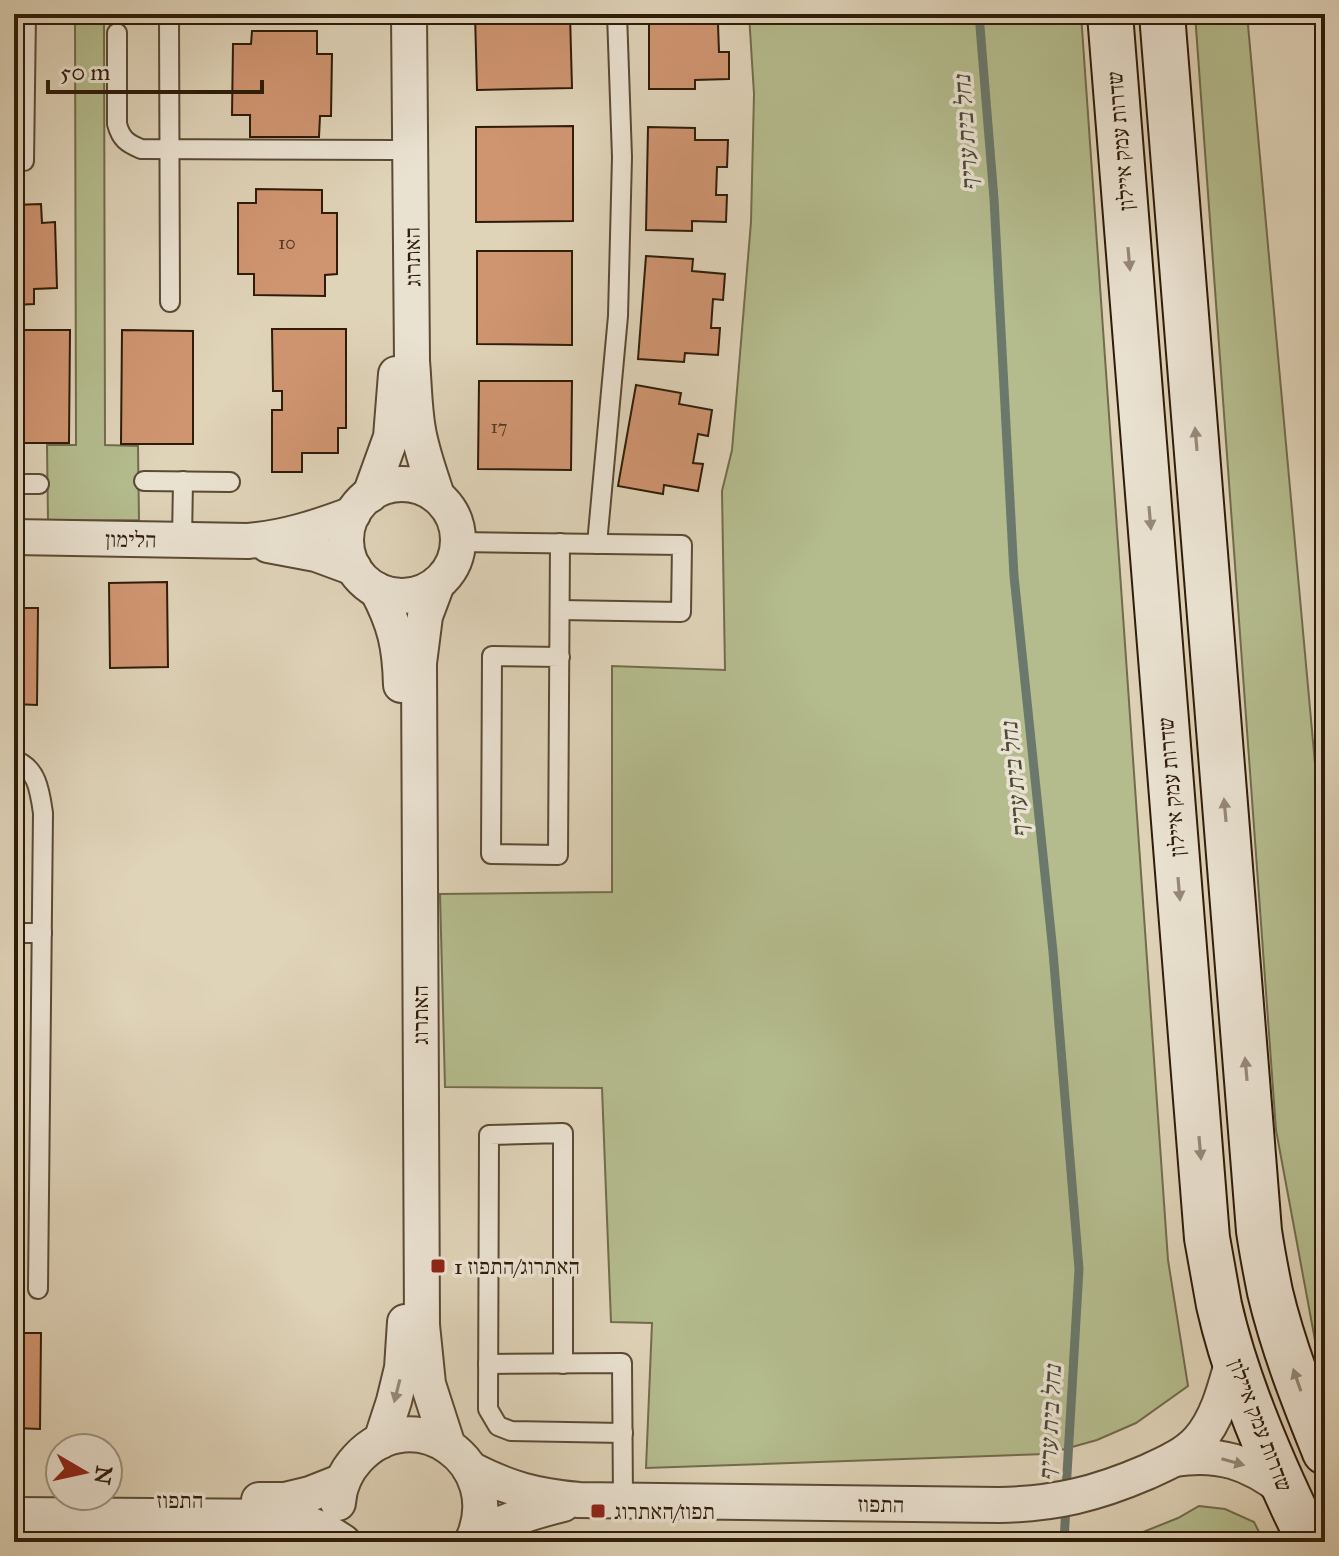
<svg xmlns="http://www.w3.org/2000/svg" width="1339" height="1556" viewBox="0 0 1339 1556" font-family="'IM FELL Great Primer','Frank Ruhl Libre',serif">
  <rect width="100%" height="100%" fill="#dfd3b8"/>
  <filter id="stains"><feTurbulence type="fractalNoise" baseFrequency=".0025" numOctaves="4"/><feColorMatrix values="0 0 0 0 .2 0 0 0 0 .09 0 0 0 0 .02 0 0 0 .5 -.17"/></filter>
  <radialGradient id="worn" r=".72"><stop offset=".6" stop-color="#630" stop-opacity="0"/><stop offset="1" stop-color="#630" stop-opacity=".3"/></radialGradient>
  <g fill="#b4bc8e" stroke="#726c4c" stroke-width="2">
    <path d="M 75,14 L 104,14 L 105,445 L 138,446 L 139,520 L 48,521 L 47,445 L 76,445 Z"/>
    <path d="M 749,14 L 1081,14 L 1168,1260 L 1188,1386 L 1136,1423 L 1097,1440 L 1047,1454 L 646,1468 L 652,1323 L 611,1322 L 602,1088 L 445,1087 L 440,894 L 612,892 L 612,666 L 725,670 L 722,491 L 732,450 L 751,222 L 754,94 Z"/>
    <path d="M 1195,14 L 1247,14 L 1325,874 L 1325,1368 L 1317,1351 L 1276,1130 Z"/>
    <path d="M 1199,1506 L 1225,1509 L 1254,1522 L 1264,1542 L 1118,1542 L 1178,1518 Z"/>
  </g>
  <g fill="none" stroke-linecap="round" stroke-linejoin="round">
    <g stroke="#6b796d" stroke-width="9">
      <path d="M 979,14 L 994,199 L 1014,576 L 1053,952 L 1079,1269 L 1066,1491"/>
      <path d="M 1064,1542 L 1066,1505"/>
    </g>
  </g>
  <g fill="#cf9571" stroke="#2f1c09" stroke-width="2">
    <path d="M 475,14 L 570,14 L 572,88 L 477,90 Z"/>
    <path d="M 649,14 L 728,14 L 728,24 L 718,24 L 719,52 L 729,52 L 729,79 L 695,80 L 695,89 L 649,89 Z"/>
    <path d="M 252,31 L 317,31 L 317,54 L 332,54 L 331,116 L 320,116 L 319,137 L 250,137 L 250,115 L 232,115 L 233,44 L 251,44 Z"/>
    <path d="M 573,126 L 573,221 L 476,222 L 476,127 Z"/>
    <path d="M 648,127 L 695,128 L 695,140 L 728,140 L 727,167 L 717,167 L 716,195 L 727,195 L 726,222 L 692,221 L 692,231 L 646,230 Z"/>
    <path d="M 256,189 L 322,190 L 322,213 L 337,213 L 337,274 L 325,275 L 325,296 L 254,295 L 254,274 L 238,274 L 238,203 L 256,203 Z"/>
    <path d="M 41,204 L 42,223 L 55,222 L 57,288 L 34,289 L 34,304 L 14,305 L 14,205 Z"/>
    <path d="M 477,251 L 572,251 L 572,345 L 477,344 Z"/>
    <path d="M 646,256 L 693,259 L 692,271 L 725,274 L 723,300 L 713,299 L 711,328 L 720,328 L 718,355 L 685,353 L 684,362 L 638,359 Z"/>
    <path d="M 272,329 L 346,329 L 346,428 L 338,428 L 338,453 L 302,453 L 302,472 L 272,472 L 272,410 L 282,410 L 282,391 L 273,391 Z"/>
    <path d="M 14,330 L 70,330 L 69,443 L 14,443 Z"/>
    <path d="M 122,330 L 193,331 L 193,444 L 121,444 Z"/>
    <path d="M 479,381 L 572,381 L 571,470 L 478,469 Z"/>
    <path d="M 636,385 L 681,393 L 679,404 L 712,410 L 708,436 L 698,434 L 693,463 L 703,464 L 698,491 L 664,485 L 663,494 L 618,486 Z"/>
    <path d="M 167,582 L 168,667 L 110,668 L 109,583 Z"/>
    <path d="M 14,608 L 38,608 L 37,705 L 14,704 Z"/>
    <path d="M 14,1333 L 41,1333 L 40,1429 L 14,1428 Z"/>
  </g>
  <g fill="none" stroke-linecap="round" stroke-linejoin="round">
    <g stroke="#5b4a35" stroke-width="22">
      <g id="lane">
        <path d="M 169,14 L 170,302"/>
        <path d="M 117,33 L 117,124 C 121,139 127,143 141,149 L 394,150"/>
        <path d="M 24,161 L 26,14"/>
        <path d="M 144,481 L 230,482"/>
        <path d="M 14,484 L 39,484"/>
        <path d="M 182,540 L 183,481"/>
        <path d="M 458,542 L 682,545 L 681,612 L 560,610"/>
        <path d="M 597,544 L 618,316 L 622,157 L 617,14"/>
        <path d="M 560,657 L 492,656 L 491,854 L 558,855 L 560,543"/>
        <path d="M 14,760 C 37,767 40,792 43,813 L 38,1289"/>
        <path d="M 14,933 L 42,933"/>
        <path d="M 488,1364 L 622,1363 L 623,1500"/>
        <path d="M 563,1364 L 563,1133 L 489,1135 L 488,1409 L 498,1426 L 511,1431 L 623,1433"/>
        <path d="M 185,1542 L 185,1516"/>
      </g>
    </g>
    <g stroke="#5b4a35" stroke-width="38">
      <g id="street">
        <path d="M 409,14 L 412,361 C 414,384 414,407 418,430 C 422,453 430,474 437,496"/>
        <circle cx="402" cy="540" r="56"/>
        <path d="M 370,495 L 391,437 L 396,374"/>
        <path d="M 14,537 L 248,541 C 285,538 318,527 353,514"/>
        <path d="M 268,545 L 316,554 L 354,568"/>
        <path d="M 437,584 L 425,616 L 419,663 L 422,1325 L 428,1384 L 448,1446"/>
        <path d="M 377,590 C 395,624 400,646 401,685"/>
        <path d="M 381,1441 L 394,1401 L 402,1368 L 405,1322"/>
        <path d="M 1174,1459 C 1219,1452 1249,1462 1285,1490"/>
        <path d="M 470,1469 C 509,1489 536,1496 579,1500 L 999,1505 C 1055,1504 1096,1494 1147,1472 C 1165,1464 1186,1455 1199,1440 C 1219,1417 1226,1384 1234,1356"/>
        <path d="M 259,1500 L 285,1500 L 310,1494 L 343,1481"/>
        <path d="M 338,1503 C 339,1487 346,1471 357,1459 C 413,1397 509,1462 472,1542"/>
        <path d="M 14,1515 L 275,1517 C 301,1519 321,1527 343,1542"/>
        <path d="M 474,1538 C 502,1521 531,1512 563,1504"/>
      </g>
    </g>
    <g stroke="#2f1c09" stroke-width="48">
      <g id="secondary">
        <path d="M 1110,14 L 1207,1238 C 1211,1260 1215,1283 1219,1305 C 1237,1385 1274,1469 1310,1542"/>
        <path d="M 1162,14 L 1259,1231 C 1262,1251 1266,1272 1270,1292 C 1283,1347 1304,1400 1325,1452"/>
      </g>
    </g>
    <use href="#lane" stroke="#eae2d1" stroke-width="18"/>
    <use href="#street" stroke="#eae2d1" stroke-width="34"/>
    <use href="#secondary" stroke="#eae2d1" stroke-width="44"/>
  </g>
  <defs><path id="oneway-solid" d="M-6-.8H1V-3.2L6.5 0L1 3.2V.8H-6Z" transform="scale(2)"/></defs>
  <g fill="#968977">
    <use href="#oneway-solid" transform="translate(1129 259) rotate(85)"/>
    <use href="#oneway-solid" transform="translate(1196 439) rotate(-95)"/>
    <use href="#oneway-solid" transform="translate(1150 518) rotate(85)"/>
    <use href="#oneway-solid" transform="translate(1225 810) rotate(-95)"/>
    <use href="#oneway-solid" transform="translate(1179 889) rotate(85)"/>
    <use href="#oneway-solid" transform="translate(1246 1069) rotate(-95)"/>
    <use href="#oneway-solid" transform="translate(1200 1148) rotate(85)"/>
    <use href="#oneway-solid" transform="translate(1297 1380) rotate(-109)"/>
    <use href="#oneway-solid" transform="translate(397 1391) rotate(104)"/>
    <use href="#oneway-solid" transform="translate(1233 1462) rotate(16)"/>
  </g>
  <g fill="#8f2418" stroke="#eae2d1" stroke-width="3">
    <rect x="430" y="1258" width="16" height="16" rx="4"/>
    <rect x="590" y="1503" width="16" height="16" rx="4"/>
  </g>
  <g text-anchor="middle" stroke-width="7" stroke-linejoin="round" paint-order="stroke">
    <g font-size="18" fill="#573a23">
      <text x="287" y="249">10</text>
      <text x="499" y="433">17</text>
    </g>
    <g font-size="22" fill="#2f1c09" stroke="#eae2d1">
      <text transform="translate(1120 141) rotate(-95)" y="8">שדרות עמק איילון</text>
      <text transform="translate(412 257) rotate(-91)" y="8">האתרוג</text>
      <text transform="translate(131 539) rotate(1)" y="8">הלימון</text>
      <text transform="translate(1171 787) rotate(-95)" y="8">שדרות עמק איילון</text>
      <text transform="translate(420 1015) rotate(-90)" y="8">האתרוג</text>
      <text transform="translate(1261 1425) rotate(69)" y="8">שדרות עמק איילון</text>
      <text x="180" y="1508">התפוז</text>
      <text transform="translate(881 1504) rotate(1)" y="8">התפוז</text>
    </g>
    <g font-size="22" fill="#2f1c09" stroke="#eae2d1" text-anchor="start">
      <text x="454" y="1274">האתרוג/התפוז 1</text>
      <text x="614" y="1519">תפוז/האתרוג</text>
    </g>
    <g font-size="24" font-style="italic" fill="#4d4a3b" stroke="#eae2d1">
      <text transform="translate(966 133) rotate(-94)" y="8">נחל בית עריף</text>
      <text transform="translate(1015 780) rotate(-96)" y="8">נחל בית עריף</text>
      <text transform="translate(1050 1423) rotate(-87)" y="8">נחל בית עריף</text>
    </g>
  </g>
  <rect width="1339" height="1556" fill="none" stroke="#dfd3b8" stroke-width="48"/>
  <rect x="16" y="16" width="1307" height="1524" fill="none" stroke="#2f1c09" stroke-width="4"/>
  <rect x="24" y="24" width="1291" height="1508" fill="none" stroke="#2f1c09" stroke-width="2"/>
  <g transform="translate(84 1472) rotate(99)"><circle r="38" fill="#eae2d1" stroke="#9f9381" stroke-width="2"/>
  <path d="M0-6L14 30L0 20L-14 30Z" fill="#8f2418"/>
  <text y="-12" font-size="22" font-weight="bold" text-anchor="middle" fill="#2f1c09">N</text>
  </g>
  <path d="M48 80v12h214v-12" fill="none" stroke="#2f1c09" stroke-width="4"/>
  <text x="60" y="80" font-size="24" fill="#2f1c09" stroke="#eae2d1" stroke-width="6" paint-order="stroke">50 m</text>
  <rect width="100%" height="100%" filter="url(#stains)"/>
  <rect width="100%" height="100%" fill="url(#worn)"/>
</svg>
